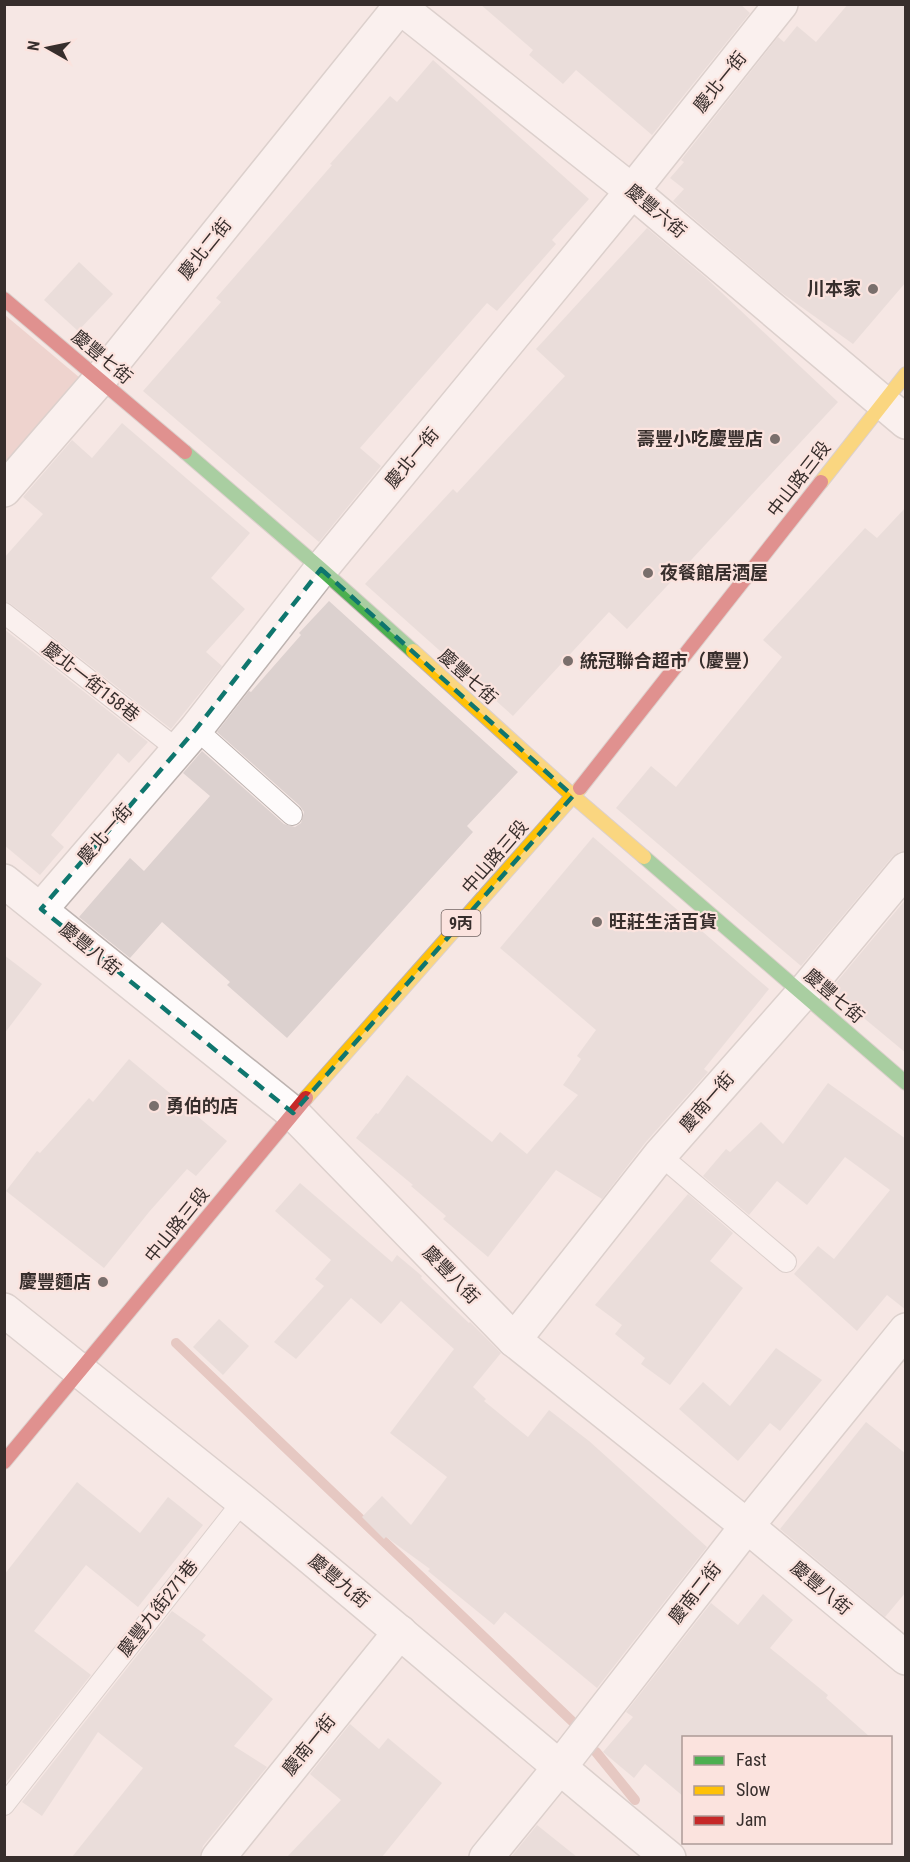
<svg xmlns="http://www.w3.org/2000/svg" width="910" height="1862" viewBox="0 0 910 1862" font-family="'Roboto Condensed','Noto Sans TC',sans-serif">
  <rect width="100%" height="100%" fill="#f5e7e4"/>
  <path fill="#e5bbb3" d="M 5,315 L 80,378 L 5,469 Z"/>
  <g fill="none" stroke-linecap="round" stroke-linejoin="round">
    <g stroke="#d3a299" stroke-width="10">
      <path d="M 176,1343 L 574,1723"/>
      <path d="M 596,1752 L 635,1800"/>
    </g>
  </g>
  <g fill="#dcd1cf">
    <path d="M 480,4 L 740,4 L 750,13 L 652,135 L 576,70 L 563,84 L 529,55 L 533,50 Z"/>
    <path d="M 848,4 L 906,4 L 906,282 L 853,344 L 779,291 L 673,201 L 684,189 L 670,178 L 684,162 L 681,160 L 778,37 L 784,42 L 797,26 L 816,42 Z"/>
    <path d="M 433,60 L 589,199 L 552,240 L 556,244 L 497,311 L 487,303 L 360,448 L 381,466 L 319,542 L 143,391 L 221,302 L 216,298 L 332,165 L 330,164 L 390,96 L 397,102 Z"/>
    <path d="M 647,228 L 705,277 L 838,402 L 627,629 L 609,612 L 513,716 L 365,584 L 453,489 L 457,493 L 565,376 L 536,349 Z"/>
    <path d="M 79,262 L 113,294 L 78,331 L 44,300 Z"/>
    <path d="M 122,423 L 250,533 L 211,578 L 245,609 L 206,652 L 222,666 L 171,729 L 11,604 L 4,601 L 4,558 L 43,514 L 23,497 L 72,440 L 92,458 Z"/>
    <path d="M 906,507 L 906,851 L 899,852 L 892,857 L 801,966 L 616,808 L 651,766 L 676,787 L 782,657 L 763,640 L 865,528 L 877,538 Z"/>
    <path d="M 329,601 L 518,772 L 467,826 L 473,832 L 287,1038 L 227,985 L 230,982 L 162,922 L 130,958 L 79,917 L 130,858 L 144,871 L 210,796 L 183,773 L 202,751 L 284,824 L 295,827 L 301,823 L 304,812 L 300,806 L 217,732 L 249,691 L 251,692 L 301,635 L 299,633 Z"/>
    <path d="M 4,629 L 148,742 L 129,763 L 118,753 L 51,835 L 64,847 L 40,875 L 4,845 Z"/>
    <path d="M 593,837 L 769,989 L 704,1069 L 708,1072 L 645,1143 L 602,1199 L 556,1170 L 488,1257 L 443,1219 L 446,1216 L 411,1186 L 413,1185 L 356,1138 L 376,1113 L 378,1114 L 407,1075 L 492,1142 L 500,1132 L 527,1154 L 578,1095 L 563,1085 L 581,1059 L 577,1056 L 596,1030 L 500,948 Z"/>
    <path d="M 906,899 L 906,1053 L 830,990 Z"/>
    <path d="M 4,955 L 42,984 L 4,1034 Z"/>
    <path d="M 129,1059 L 227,1141 L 196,1176 L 187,1169 L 149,1212 L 104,1268 L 6,1191 L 37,1151 L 40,1153 L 89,1098 L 93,1102 Z"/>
    <path d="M 828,1083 L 906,1139 L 906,1310 L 887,1295 L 857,1331 L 794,1274 L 818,1246 L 834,1259 L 890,1190 L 845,1157 L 807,1205 L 777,1181 L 749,1215 L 703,1176 L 726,1149 L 730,1152 L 761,1122 L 783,1144 Z"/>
    <path d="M 300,1183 L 392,1262 L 397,1255 L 422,1276 L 421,1278 L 469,1323 L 470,1322 L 501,1353 L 473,1387 L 486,1399 L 484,1401 L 528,1437 L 549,1410 L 589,1441 L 707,1547 L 597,1688 L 505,1612 L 494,1625 L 428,1571 L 430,1569 L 386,1537 L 384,1539 L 362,1517 L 382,1496 L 411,1525 L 447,1477 L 390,1433 L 454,1349 L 401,1301 L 381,1324 L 351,1298 L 296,1359 L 274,1342 L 324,1286 L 315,1279 L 331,1260 L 275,1211 Z"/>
    <path d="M 688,1194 L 733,1233 L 710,1261 L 743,1288 L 670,1385 L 641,1364 L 645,1358 L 615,1334 L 622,1325 L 595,1305 Z"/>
    <path d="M 219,1319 L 249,1346 L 223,1375 L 193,1347 Z"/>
    <path d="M 776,1348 L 822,1380 L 780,1431 L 770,1423 L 738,1461 L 679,1409 L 703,1382 L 730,1406 Z"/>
    <path d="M 866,1422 L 906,1454 L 906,1592 L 885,1617 L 780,1529 Z"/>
    <path d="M 77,1482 L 140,1533 L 168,1497 L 203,1525 L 138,1607 L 86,1565 L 34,1631 L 91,1675 L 4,1785 L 4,1575 Z"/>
    <path d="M 763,1594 L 793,1620 L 770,1648 L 828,1695 L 826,1698 L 870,1737 L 684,1737 L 684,1797 L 645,1764 L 634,1778 L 603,1752 L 633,1717 L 626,1712 L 711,1603 L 738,1625 Z"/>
    <path d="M 172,1611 L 206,1635 L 202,1640 L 273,1699 L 234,1746 L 267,1767 L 203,1846 L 200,1857 L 72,1857 L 143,1768 L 98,1732 L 42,1816 L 22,1802 Z"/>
    <path d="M 350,1724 L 379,1749 L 388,1738 L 442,1783 L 382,1857 L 287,1857 L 341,1800 L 310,1774 Z"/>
    <path d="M 537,1825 L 577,1857 L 511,1857 Z"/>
  </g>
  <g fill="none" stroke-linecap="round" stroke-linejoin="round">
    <g stroke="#bdb3b0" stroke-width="22">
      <g id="lane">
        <path d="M 4,613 L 178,750"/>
        <path d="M 196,729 L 292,815"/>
        <path d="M 660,1155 L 786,1262"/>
        <path d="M 4,1805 L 243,1501"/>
      </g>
    </g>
    <g stroke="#bdb3b0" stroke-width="36">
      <g id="street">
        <path d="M 400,7 L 632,191 L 906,422"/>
        <path d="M 4,490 L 100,379 L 402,4"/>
        <path d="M 4,881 L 293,1113 L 514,1340 L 747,1526 L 906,1658"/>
        <path d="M 41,909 L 196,729 L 321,569 L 632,191 L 781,4"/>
        <path d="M 4,1310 C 84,1375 165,1438 245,1503 C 387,1620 526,1741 669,1858"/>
        <path d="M 514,1340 L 660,1155 L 803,993 L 906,869"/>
        <path d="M 218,1858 L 400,1632"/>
        <path d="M 486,1858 L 559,1768 L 747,1526 L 906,1330"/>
      </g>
    </g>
    <g stroke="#bdb3b0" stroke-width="16">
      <g id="fast">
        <path d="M 185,452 L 321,569 L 413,651"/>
        <path d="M 644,857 L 906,1083"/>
      </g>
    </g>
    <g stroke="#bdb3b0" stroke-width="16">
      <g id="slow">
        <path d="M 821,482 L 906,374"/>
        <path d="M 413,651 L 573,796 L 644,857"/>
        <path d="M 306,1098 L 580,788"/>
      </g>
    </g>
    <g stroke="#bdb3b0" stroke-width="16">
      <g id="jam">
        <path d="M 4,299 L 185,452"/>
        <path d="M 580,788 L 821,482"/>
        <path d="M 4,1462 L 306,1098"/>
      </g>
    </g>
    <use href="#lane" stroke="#fefbfb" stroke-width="20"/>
    <use href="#street" stroke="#fefbfb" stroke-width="33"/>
    <use href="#fast" stroke="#4caf50" stroke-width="14"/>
    <use href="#slow" stroke="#ffc107" stroke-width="14"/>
    <use href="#jam" stroke="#c62828" stroke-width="14"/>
  </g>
  <path d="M0 0H910V1862H0ZM 321,569 L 573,796 L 293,1113 L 41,909 L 196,729 Z" fill="#f5e7e4" fill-opacity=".55" fill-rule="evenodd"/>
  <path fill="none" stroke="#0f766e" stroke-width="4.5" stroke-dasharray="12 8" stroke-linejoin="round" d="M 321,569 L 573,796 L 293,1113 L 41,909 L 196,729 Z"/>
  <g fill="#7a6f6c" stroke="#fbe3de" stroke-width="2">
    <circle cx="873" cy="289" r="6"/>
    <circle cx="775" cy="439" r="6"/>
    <circle cx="648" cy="573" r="6"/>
    <circle cx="568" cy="661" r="6"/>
    <circle cx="597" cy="922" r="6"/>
    <circle cx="154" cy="1106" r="6"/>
    <circle cx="103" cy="1282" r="6"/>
  </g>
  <g text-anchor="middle" stroke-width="4.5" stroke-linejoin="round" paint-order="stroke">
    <rect fill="#fbe3de" stroke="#726461" stroke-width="1.5" x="441.5" y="910" width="39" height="26" rx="4.5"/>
    <g font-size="16" font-weight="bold" fill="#372e2c">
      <text x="461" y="929">9丙</text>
    </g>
    <g font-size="18" fill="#372e2c" stroke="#fbe3de">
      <text transform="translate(720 82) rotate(-51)" y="6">慶北一街</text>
      <text transform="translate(656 211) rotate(40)" y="6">慶豐六街</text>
      <text transform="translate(205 249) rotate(-51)" y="6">慶北二街</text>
      <text transform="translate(102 357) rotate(40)" y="6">慶豐七街</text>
      <text transform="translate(412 458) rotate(-50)" y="6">慶北一街</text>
      <text transform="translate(799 479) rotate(-52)" y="6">中山路三段</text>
      <text transform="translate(468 677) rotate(42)" y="6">慶豐七街</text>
      <text transform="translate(91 682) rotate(38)" y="6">慶北一街158巷</text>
      <text transform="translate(105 834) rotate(-49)" y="6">慶北一街</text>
      <text transform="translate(495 857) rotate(-49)" y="6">中山路三段</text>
      <text transform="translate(90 949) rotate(39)" y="6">慶豐八街</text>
      <text transform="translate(834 996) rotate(41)" y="6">慶豐七街</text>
      <text transform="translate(707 1102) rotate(-49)" y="6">慶南一街</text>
      <text transform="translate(177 1225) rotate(-51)" y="6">中山路三段</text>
      <text transform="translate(451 1275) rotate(46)" y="6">慶豐八街</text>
      <text transform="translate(339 1581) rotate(40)" y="6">慶豐九街</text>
      <text transform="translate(821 1588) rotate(40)" y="6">慶豐八街</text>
      <text transform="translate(695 1593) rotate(-52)" y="6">慶南二街</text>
      <text transform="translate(158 1608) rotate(-52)" y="6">慶豐九街271巷</text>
      <text transform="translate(309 1745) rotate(-51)" y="6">慶南一街</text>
    </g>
    <g font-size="18" font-weight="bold" fill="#372e2c" stroke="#fbe3de" text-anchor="start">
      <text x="861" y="295" text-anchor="end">川本家</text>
      <text x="763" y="445" text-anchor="end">壽豐小吃慶豐店</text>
      <text x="660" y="579">夜餐館居酒屋</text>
      <text x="580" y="667">統冠聯合超市（慶豐）</text>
      <text x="609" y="928">旺莊生活百貨</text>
      <text x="166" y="1112">勇伯的店</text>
      <text x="91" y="1288" text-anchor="end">慶豐麵店</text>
    </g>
  </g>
  <rect width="910" height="1862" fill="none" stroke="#372e2c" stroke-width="12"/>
  <rect x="682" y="1736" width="210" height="108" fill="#fbe3de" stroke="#ad9b97" stroke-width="1.5"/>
  <rect x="694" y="1756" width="30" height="9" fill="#4caf50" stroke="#ad9b97" stroke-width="1.5"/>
  <text x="736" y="1766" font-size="18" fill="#372e2c">Fast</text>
  <rect x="694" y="1786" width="30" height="9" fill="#ffc107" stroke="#ad9b97" stroke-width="1.5"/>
  <text x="736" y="1796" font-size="18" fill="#372e2c">Slow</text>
  <rect x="694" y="1816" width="30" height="9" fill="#c62828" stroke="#ad9b97" stroke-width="1.5"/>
  <text x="736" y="1826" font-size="18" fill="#372e2c">Jam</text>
  <g transform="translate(48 48) rotate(279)" stroke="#fbe3de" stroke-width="4.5" paint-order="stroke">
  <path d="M0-4.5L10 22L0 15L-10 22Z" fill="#372e2c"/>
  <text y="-9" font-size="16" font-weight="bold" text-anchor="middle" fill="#372e2c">N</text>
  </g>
</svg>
